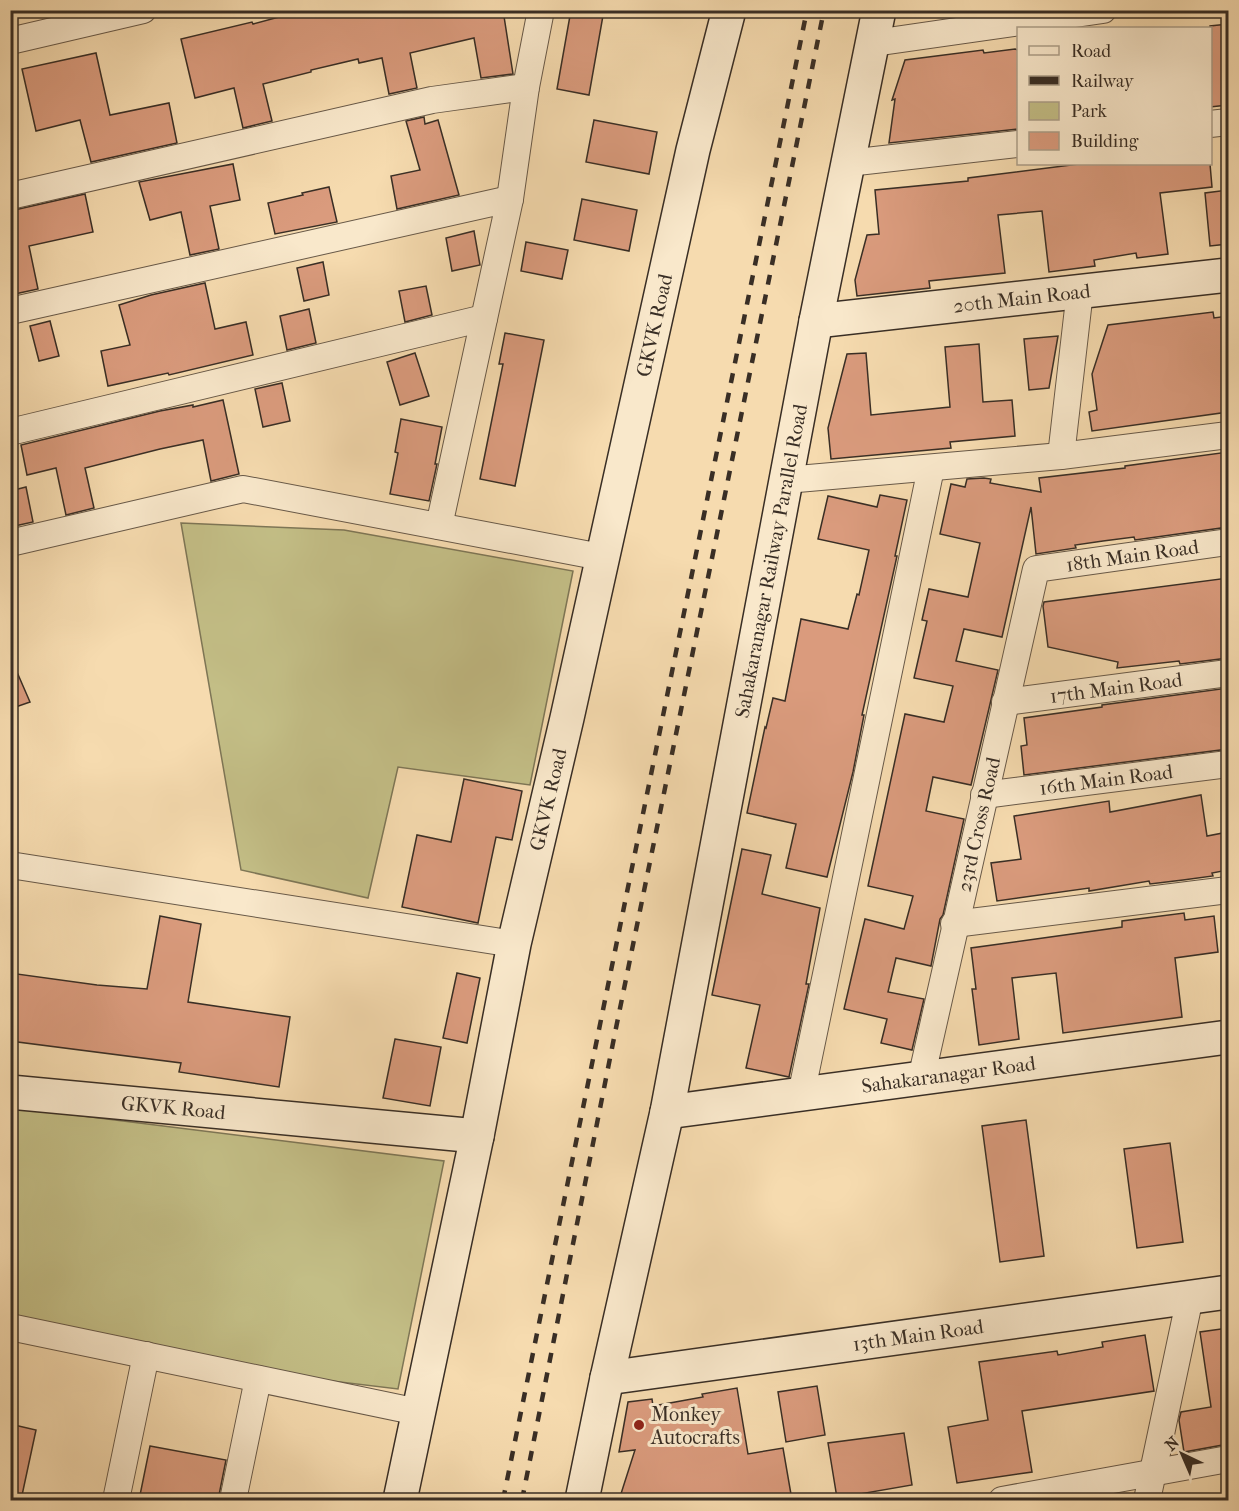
<svg xmlns="http://www.w3.org/2000/svg" width="1239" height="1511" viewBox="0 0 1239 1511" font-family="'IM FELL French Canon',serif">
  <rect width="100%" height="100%" fill="#f6dbaf"/>
  <filter id="stains"><feTurbulence type="fractalNoise" baseFrequency=".00333" numOctaves="4"/><feColorMatrix values="0 0 0 0 .2 0 0 0 0 .09 0 0 0 0 .02 0 0 0 .5 -.17"/></filter>
  <radialGradient id="worn" r=".72"><stop offset=".6" stop-color="#630" stop-opacity="0"/><stop offset="1" stop-color="#630" stop-opacity=".3"/></radialGradient>
  <g fill="#c3be86" stroke="#7e7656" stroke-width="1.5">
    <path d="M 181,523 L 344,530 L 573,571 L 530,785 L 398,767 L 368,898 L 241,870 Z"/>
    <path d="M 10,1107 L 444,1161 L 398,1389 L 307,1378 L 13,1320 L 10,1308 Z"/>
  </g>
  <g fill="#da9b7d" stroke="#392e25" stroke-width="1.5">
    <path d="M 305,10 L 503,10 L 513,74 L 481,78 L 474,38 L 410,53 L 417,88 L 389,94 L 382,58 L 359,63 L 358,59 L 311,70 L 311,72 L 263,84 L 272,121 L 243,128 L 234,88 L 195,98 L 181,39 L 252,22 L 253,24 Z"/>
    <path d="M 571,10 L 604,10 L 589,95 L 557,89 Z"/>
    <path d="M 1228,24 L 1228,105 L 1210,107 L 1210,26 Z"/>
    <path d="M 1015,49 L 1018,50 L 1018,129 L 889,143 L 895,99 L 892,100 L 905,60 L 983,50 L 984,53 Z"/>
    <path d="M 96,53 L 110,115 L 169,103 L 177,143 L 91,162 L 80,120 L 36,131 L 22,69 Z"/>
    <path d="M 424,117 L 425,124 L 438,120 L 459,195 L 397,209 L 391,176 L 420,170 L 406,121 Z"/>
    <path d="M 594,120 L 657,132 L 649,174 L 586,162 Z"/>
    <path d="M 233,164 L 240,200 L 210,206 L 219,249 L 190,255 L 181,212 L 150,220 L 139,182 Z"/>
    <path d="M 1079,164 L 1210,164 L 1212,187 L 1160,193 L 1168,254 L 1137,258 L 1136,253 L 1094,260 L 1095,266 L 1049,272 L 1042,211 L 998,215 L 1005,273 L 929,281 L 930,288 L 857,296 L 855,280 L 867,235 L 879,234 L 875,190 L 968,181 L 968,178 Z"/>
    <path d="M 329,187 L 337,222 L 275,234 L 268,203 L 303,195 L 302,193 Z"/>
    <path d="M 1228,190 L 1228,244 L 1210,246 L 1205,193 Z"/>
    <path d="M 85,194 L 93,232 L 29,246 L 38,289 L 10,295 L 10,211 Z"/>
    <path d="M 582,199 L 637,210 L 629,251 L 574,240 Z"/>
    <path d="M 474,231 L 480,265 L 452,271 L 446,238 Z"/>
    <path d="M 526,242 L 568,250 L 562,279 L 521,271 Z"/>
    <path d="M 323,262 L 329,295 L 304,301 L 297,268 Z"/>
    <path d="M 205,283 L 215,329 L 246,322 L 253,355 L 169,375 L 168,373 L 108,386 L 101,351 L 130,345 L 119,305 L 151,295 Z"/>
    <path d="M 426,286 L 432,315 L 405,322 L 399,291 Z"/>
    <path d="M 309,309 L 316,343 L 287,350 L 280,316 Z"/>
    <path d="M 1213,312 L 1214,318 L 1228,316 L 1228,412 L 1092,431 L 1089,412 L 1097,410 L 1092,374 L 1108,325 Z"/>
    <path d="M 50,321 L 59,356 L 39,361 L 30,326 Z"/>
    <path d="M 505,333 L 544,340 L 515,486 L 480,479 L 503,364 L 499,364 Z"/>
    <path d="M 1058,336 L 1049,388 L 1029,390 L 1024,339 Z"/>
    <path d="M 979,344 L 983,402 L 1012,400 L 1015,436 L 950,442 L 951,448 L 831,459 L 828,428 L 847,354 L 866,353 L 871,415 L 950,407 L 945,347 Z"/>
    <path d="M 415,353 L 429,396 L 400,405 L 387,362 Z"/>
    <path d="M 282,383 L 290,421 L 263,427 L 255,389 Z"/>
    <path d="M 223,400 L 239,474 L 211,481 L 203,440 L 160,449 L 85,468 L 94,508 L 66,515 L 56,468 L 27,475 L 21,445 L 160,411 L 193,405 L 193,407 Z"/>
    <path d="M 401,419 L 442,427 L 435,464 L 437,464 L 429,501 L 390,494 L 398,453 L 395,452 Z"/>
    <path d="M 1228,452 L 1228,527 L 1135,540 L 1134,537 L 1103,541 L 1075,545 L 1076,548 L 1036,554 L 1031,507 L 1002,637 L 964,629 L 956,661 L 998,670 L 971,785 L 933,777 L 926,811 L 964,819 L 943,915 L 940,919 L 931,966 L 896,958 L 888,992 L 924,999 L 912,1050 L 881,1043 L 887,1019 L 844,1009 L 865,919 L 904,929 L 913,896 L 868,886 L 905,714 L 944,722 L 953,686 L 914,678 L 927,621 L 922,620 L 929,589 L 968,597 L 980,543 L 940,534 L 951,484 L 965,487 L 967,479 L 984,478 L 991,479 L 990,483 L 1041,492 L 1039,478 L 1125,468 L 1125,466 Z"/>
    <path d="M 26,487 L 33,522 L 10,527 L 10,491 Z"/>
    <path d="M 880,495 L 907,500 L 895,556 L 897,556 L 862,715 L 864,715 L 853,772 L 827,877 L 786,868 L 796,824 L 747,813 L 765,727 L 766,728 L 773,698 L 785,701 L 801,619 L 848,629 L 857,594 L 859,595 L 869,550 L 818,539 L 828,496 L 877,507 Z"/>
    <path d="M 1228,578 L 1228,658 L 1180,664 L 1179,661 L 1117,668 L 1118,662 L 1048,647 L 1043,606 L 1044,602 Z"/>
    <path d="M 10,656 L 30,702 L 10,709 Z"/>
    <path d="M 1228,688 L 1228,716 L 1226,717 L 1228,749 L 1024,775 L 1021,746 L 1027,745 L 1024,718 L 1102,707 L 1102,705 Z"/>
    <path d="M 464,779 L 522,791 L 512,840 L 496,837 L 478,923 L 402,907 L 417,835 L 451,842 Z"/>
    <path d="M 1201,795 L 1207,836 L 1228,832 L 1228,870 L 1212,873 L 1213,876 L 1183,880 L 1150,884 L 1149,881 L 1089,891 L 1089,888 L 997,901 L 991,863 L 1021,859 L 1014,816 L 1109,801 L 1110,812 Z"/>
    <path d="M 742,849 L 771,855 L 762,894 L 820,908 L 806,984 L 809,984 L 789,1077 L 746,1068 L 760,1005 L 712,995 Z"/>
    <path d="M 1184,913 L 1185,920 L 1214,916 L 1218,952 L 1175,958 L 1182,1017 L 1063,1033 L 1056,973 L 1012,978 L 1019,1039 L 979,1045 L 972,989 L 976,989 L 971,948 L 1122,927 L 1122,921 Z"/>
    <path d="M 160,916 L 201,924 L 188,1002 L 290,1017 L 279,1087 L 179,1072 L 181,1063 L 10,1041 L 10,973 L 97,985 L 147,989 Z"/>
    <path d="M 457,973 L 480,978 L 467,1043 L 443,1038 Z"/>
    <path d="M 395,1039 L 441,1047 L 430,1106 L 383,1098 Z"/>
    <path d="M 1026,1120 L 1044,1256 L 1000,1262 L 982,1126 Z"/>
    <path d="M 1170,1143 L 1183,1242 L 1137,1248 L 1124,1149 Z"/>
    <path d="M 1228,1328 L 1228,1444 L 1184,1452 L 1179,1420 L 1181,1412 L 1211,1407 L 1200,1332 Z"/>
    <path d="M 1145,1335 L 1154,1391 L 1022,1411 L 1032,1472 L 957,1483 L 948,1427 L 988,1420 L 979,1362 L 1057,1351 L 1058,1355 L 1103,1347 L 1102,1342 Z"/>
    <path d="M 817,1386 L 825,1435 L 786,1442 L 778,1392 Z"/>
    <path d="M 737,1388 L 748,1454 L 783,1448 L 792,1500 L 619,1500 L 635,1450 L 619,1452 L 628,1402 L 652,1399 L 653,1406 L 703,1397 L 702,1394 Z"/>
    <path d="M 10,1424 L 36,1430 L 21,1500 L 10,1500 Z"/>
    <path d="M 904,1433 L 912,1485 L 837,1498 L 828,1443 Z"/>
    <path d="M 150,1446 L 226,1460 L 218,1500 L 139,1500 Z"/>
  </g>
  <g fill="none" stroke-linecap="round" stroke-linejoin="round">
    <g stroke="#685948" stroke-width="28">
      <g id="street">
        <path d="M 10,41 L 143,10"/>
        <path d="M 874,43 L 1103,10"/>
        <path d="M 1210,124 L 1228,122"/>
        <path d="M 848,163 L 1018,144"/>
        <path d="M 10,196 L 432,100 L 526,87"/>
        <path d="M 510,199 L 526,87 L 541,10"/>
        <path d="M 10,311 L 510,199 L 439,526"/>
        <path d="M 10,432 L 484,318"/>
        <path d="M 1061,456 L 1080,291"/>
        <path d="M 786,480 L 1061,456 L 1228,435"/>
        <path d="M 10,543 L 243,489 L 601,557"/>
        <path id="s1" d="M 1005,702 L 1228,673"/>
        <path id="s2" d="M 984,795 L 1228,764"/>
        <path d="M 10,865 L 514,944"/>
        <path d="M 954,924 L 1228,890"/>
        <path id="s3" d="M 921,1079 L 1036,569 L 1228,542"/>
        <path d="M 801,1095 L 931,468"/>
        <path d="M 10,1327 L 418,1412"/>
        <path d="M 116,1500 L 146,1355"/>
        <path d="M 233,1500 L 258,1379"/>
        <path d="M 1002,1500 L 1228,1459"/>
        <path d="M 1147,1500 L 1190,1297"/>
      </g>
    </g>
    <g stroke="#392e25" stroke-width="36">
      <g id="secondary">
        <path id="s4" d="M 816,321 L 1228,275"/>
        <path id="s5" d="M 10,1092 L 477,1136"/>
        <path id="s6" d="M 667,1112 L 1228,1037"/>
        <path id="s7" d="M 607,1378 L 1228,1292"/>
        <path id="s8" d="M 400,1500 L 477,1136 L 514,944 L 567,718 L 693,150 L 729,10"/>
        <path id="s9" d="M 582,1500 L 607,1378 L 667,1112 L 816,321 L 879,10"/>
      </g>
    </g>
    <use href="#street" stroke="#f9e8cb" stroke-width="26"/>
    <use href="#secondary" stroke="#f9e8cb" stroke-width="33"/>
    <g stroke="#392e25" stroke-width="4.5" stroke-dasharray="10 10" stroke-linecap="butt">
      <path d="M 503,1500 L 807,10"/>
      <path d="M 522,1500 L 616,1028 L 824,10"/>
    </g>
  </g>
  <circle fill="#8f2418" stroke="#f9e8cb" stroke-width="2" cx="639" cy="1425" r="6"/>
  <g text-anchor="middle" stroke-width="6" stroke-linejoin="round" paint-order="stroke">
    <g font-size="20" fill="#392e25" stroke="#f9e8cb">
      <text dy="7" stroke="none"><textPath href="#s4" startOffset="207">20th Main Road</textPath></text>
      <text dy="7" stroke="none"><textPath href="#s8" startOffset="1202">GKVK Road</textPath></text>
      <text dy="7" stroke="none"><textPath href="#s3" startOffset="620">18th Main Road</textPath></text>
      <text dy="7" stroke="none"><textPath href="#s9" startOffset="958">Sahakaranagar Railway Parallel Road</textPath></text>
      <text dy="7" stroke="none"><textPath href="#s1" startOffset="112">17th Main Road</textPath></text>
      <text dy="7" stroke="none"><textPath href="#s2" startOffset="123">16th Main Road</textPath></text>
      <text dy="7" stroke="none"><textPath href="#s8" startOffset="716">GKVK Road</textPath></text>
      <text dy="7" stroke="none"><textPath href="#s3" startOffset="261">23rd Cross Road</textPath></text>
      <text dy="7" stroke="none"><textPath href="#s6" startOffset="284">Sahakaranagar Road</textPath></text>
      <text dy="7" stroke="none"><textPath href="#s5" startOffset="164">GKVK Road</textPath></text>
      <text dy="7" stroke="none"><textPath href="#s7" startOffset="314">13th Main Road</textPath></text>
    </g>
    <g font-size="20" fill="#392e25" stroke="#f9e8cb" text-anchor="start">
      <text x="651" y="1421">Monkey<tspan x="651" dy="23">Autocrafts</tspan></text>
    </g>
  </g>
  <rect width="1239" height="1511" fill="none" stroke="#f6dbaf" stroke-width="36"/>
  <rect x="12" y="12" width="1215" height="1487" fill="none" stroke="#392e25" stroke-width="3"/>
  <rect x="18" y="18" width="1203" height="1475" fill="none" stroke="#392e25" stroke-width="1.5"/>
  <rect x="1017" y="27" width="195" height="138" fill="#f9e8cb" stroke="#ac9e89" stroke-width="1.5"/>
  <rect x="1029" y="46" width="30" height="9" fill="#f9e8cb" stroke="#ac9e89" stroke-width="1.5"/>
  <text x="1071" y="57" font-size="18" fill="#392e25">Road</text>
  <rect x="1029" y="76" width="30" height="9" fill="#392e25" stroke="#ac9e89" stroke-width="1.5"/>
  <text x="1071" y="87" font-size="18" fill="#392e25">Railway</text>
  <rect x="1029" y="102" width="30" height="18" fill="#c3be86" stroke="#ac9e89" stroke-width="1.5"/>
  <text x="1071" y="117" font-size="18" fill="#392e25">Park</text>
  <rect x="1029" y="132" width="30" height="18" fill="#da9b7d" stroke="#ac9e89" stroke-width="1.5"/>
  <text x="1071" y="147" font-size="18" fill="#392e25">Building</text>
  <g transform="translate(1182 1454) rotate(316)" stroke="#f9e8cb" stroke-width="4.5" paint-order="stroke">
  <path d="M0-4.5L10 22L0 15L-10 22Z" fill="#392e25"/>
  <text y="-9" font-size="16" font-weight="bold" text-anchor="middle" fill="#392e25">N</text>
  </g>
  <rect width="100%" height="100%" filter="url(#stains)"/>
  <rect width="100%" height="100%" fill="url(#worn)"/>
</svg>
